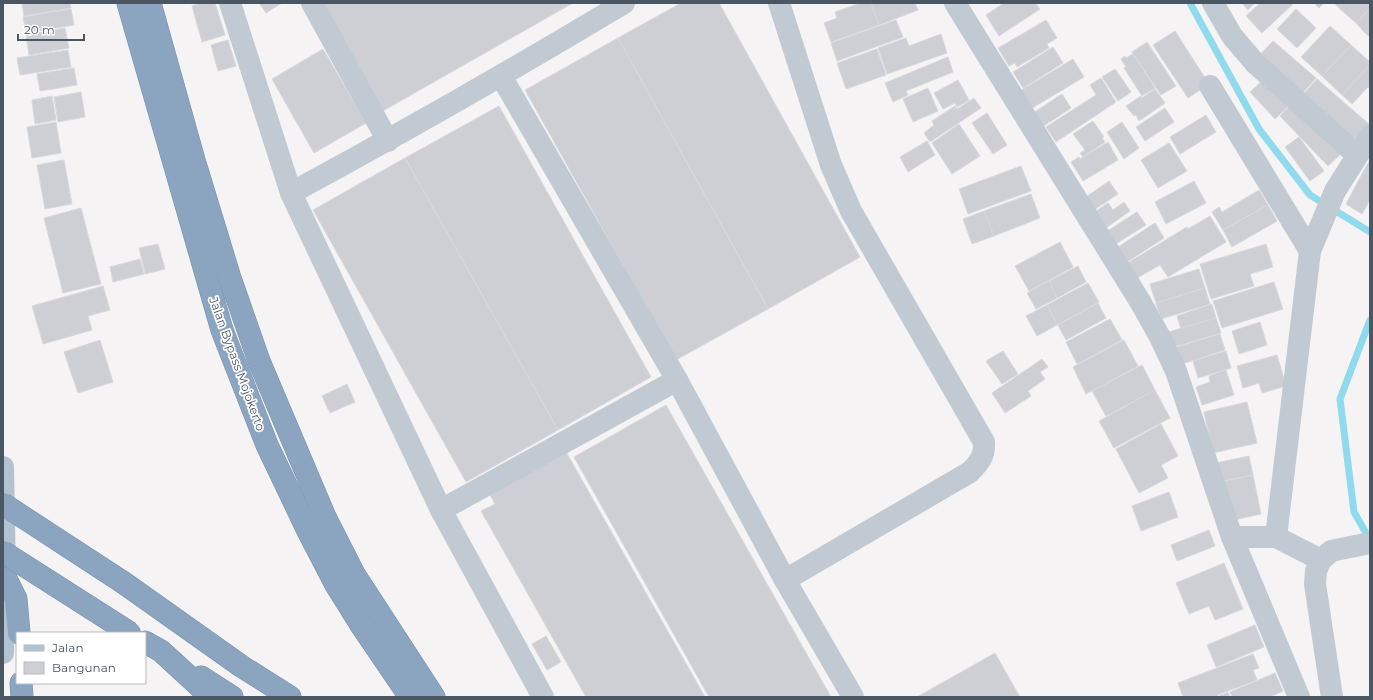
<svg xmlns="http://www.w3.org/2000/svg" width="1373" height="700" viewBox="0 0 1373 700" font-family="Montserrat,sans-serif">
  <rect width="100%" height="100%" fill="#f5f3f3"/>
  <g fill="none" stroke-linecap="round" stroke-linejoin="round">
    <g stroke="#90daee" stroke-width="7">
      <path d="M 1190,3 L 1259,129 L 1310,195 L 1370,232"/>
      <path d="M 1370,540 L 1354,512 L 1340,399 L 1370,320"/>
    </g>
  </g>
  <g fill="#cdcfd5" stroke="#d7d9de">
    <path d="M 22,3 L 70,3 L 71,8 L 24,16 Z"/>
    <path d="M 200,3 L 215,3 L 225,35 L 202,42 L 192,6 Z"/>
    <path d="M 259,3 L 282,3 L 266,13 Z"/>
    <path d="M 320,3 L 573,3 L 381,112 Z"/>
    <path d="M 681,3 L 719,3 L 860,257 L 768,309 L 618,38 Z"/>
    <path d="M 861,3 L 871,3 L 879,25 L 831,42 L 824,23 L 837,18 L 835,12 Z"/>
    <path d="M 871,3 L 915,3 L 918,10 L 879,25 Z"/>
    <path d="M 1004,3 L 1035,3 L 1040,9 L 999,36 L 986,15 Z"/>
    <path d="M 1242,3 L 1255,3 L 1248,10 Z"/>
    <path d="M 1260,3 L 1294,3 L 1262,33 L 1246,16 Z"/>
    <path d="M 1314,3 L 1324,3 L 1319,8 Z"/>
    <path d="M 1334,3 L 1344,3 L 1339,8 Z"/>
    <path d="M 1344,3 L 1370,3 L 1370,8 L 1356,23 L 1339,8 Z"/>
    <path d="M 1370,8 L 1370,28 L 1365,33 L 1356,23 Z"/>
    <path d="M 71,9 L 74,25 L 26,33 L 23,17 Z"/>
    <path d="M 1296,9 L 1316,28 L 1297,48 L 1277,29 Z"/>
    <path d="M 896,20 L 903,37 L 837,61 L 831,43 Z"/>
    <path d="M 1046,20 L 1057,38 L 1047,44 L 1049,48 L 1017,67 L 1015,63 L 1009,66 L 998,48 Z"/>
    <path d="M 1330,26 L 1351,45 L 1322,76 L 1301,57 Z"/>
    <path d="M 65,28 L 69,48 L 29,55 L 26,35 Z"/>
    <path d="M 1370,28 L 1370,37 L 1365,33 Z"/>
    <path d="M 1175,31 L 1209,84 L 1188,98 L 1153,45 Z"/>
    <path d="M 941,34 L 947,53 L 887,74 L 878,48 L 906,38 L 909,46 Z"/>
    <path d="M 618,38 L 768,309 L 676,360 L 525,90 Z"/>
    <path d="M 228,40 L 236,66 L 218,71 L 211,45 Z"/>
    <path d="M 1273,41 L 1316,78 L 1299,97 L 1256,59 Z"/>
    <path d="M 1147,42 L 1176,86 L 1161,95 L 1132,52 Z"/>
    <path d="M 1351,45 L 1370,62 L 1370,65 L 1342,95 L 1322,76 Z"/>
    <path d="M 1053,47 L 1063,63 L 1023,88 L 1013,72 Z"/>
    <path d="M 323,49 L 366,123 L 314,153 L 272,79 Z"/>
    <path d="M 877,49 L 886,75 L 846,89 L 837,63 Z"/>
    <path d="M 68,50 L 71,67 L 20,75 L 17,58 Z"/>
    <path d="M 1133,54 L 1155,88 L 1142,96 L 1124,68 L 1126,67 L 1121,59 L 1125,56 L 1126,58 Z"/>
    <path d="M 948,57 L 953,72 L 906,91 L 908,95 L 893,102 L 885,83 Z"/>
    <path d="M 1073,59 L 1084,77 L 1029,110 L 1018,92 Z"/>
    <path d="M 1370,65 L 1370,88 L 1368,87 L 1352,104 L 1342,95 Z"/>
    <path d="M 74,68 L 77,85 L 40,91 L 37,74 Z"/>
    <path d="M 1115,69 L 1131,92 L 1118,101 L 1102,77 Z"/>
    <path d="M 1101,78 L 1116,102 L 1056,142 L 1046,127 L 1096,95 L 1090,85 Z"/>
    <path d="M 1265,78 L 1291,104 L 1275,119 L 1250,92 Z"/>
    <path d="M 1317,79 L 1370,125 L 1351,146 L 1298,100 Z"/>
    <path d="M 958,80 L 969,100 L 957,107 L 955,103 L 943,109 L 934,93 Z"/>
    <path d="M 928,88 L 938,111 L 913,122 L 903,99 Z"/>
    <path d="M 1155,89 L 1165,103 L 1139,121 L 1136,115 L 1134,116 L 1126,106 L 1141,96 L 1142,98 Z"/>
    <path d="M 81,92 L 85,117 L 58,122 L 54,97 Z"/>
    <path d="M 1062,94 L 1071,108 L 1039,129 L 1030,115 Z"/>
    <path d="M 52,96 L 56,120 L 35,124 L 32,100 Z"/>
    <path d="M 974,98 L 981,108 L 930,142 L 924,133 L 934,125 L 932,121 L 955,106 L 957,109 Z"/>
    <path d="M 1294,102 L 1343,152 L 1328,166 L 1280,116 Z"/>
    <path d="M 499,106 L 651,377 L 558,430 L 405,158 Z"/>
    <path d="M 1165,108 L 1174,122 L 1145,141 L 1136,127 Z"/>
    <path d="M 987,113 L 1007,145 L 993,154 L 972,123 Z"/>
    <path d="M 1206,115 L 1216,132 L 1180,154 L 1170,137 Z"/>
    <path d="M 1093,121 L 1104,137 L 1102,138 L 1105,142 L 1083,157 L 1080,153 L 1085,150 L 1073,134 Z"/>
    <path d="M 56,122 L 61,153 L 32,158 L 27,127 Z"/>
    <path d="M 1122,122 L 1139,148 L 1124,159 L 1107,132 Z"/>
    <path d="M 959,124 L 980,156 L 952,174 L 932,143 Z"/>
    <path d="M 1299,137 L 1324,171 L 1310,181 L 1285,147 Z"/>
    <path d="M 927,141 L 935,155 L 908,172 L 900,157 Z"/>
    <path d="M 1108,142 L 1118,160 L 1083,181 L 1071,162 L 1079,157 L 1080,159 Z"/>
    <path d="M 1169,143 L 1187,171 L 1158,188 L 1141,160 Z"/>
    <path d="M 405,158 L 558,430 L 466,482 L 313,210 Z"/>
    <path d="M 64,160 L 72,204 L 45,209 L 37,165 Z"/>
    <path d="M 1370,160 L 1370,176 L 1363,172 Z"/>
    <path d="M 1021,166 L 1031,191 L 968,214 L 959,189 Z"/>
    <path d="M 1363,172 L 1370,176 L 1370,200 L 1362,214 L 1346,204 Z"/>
    <path d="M 1109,181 L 1118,194 L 1094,210 L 1086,197 Z"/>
    <path d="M 1194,181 L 1206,203 L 1166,224 L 1155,202 Z"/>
    <path d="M 1259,190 L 1268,205 L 1223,230 L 1212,212 L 1219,207 L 1222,212 Z"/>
    <path d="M 1031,194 L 1040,218 L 994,236 L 984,211 Z"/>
    <path d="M 1124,202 L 1130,211 L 1103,230 L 1093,213 L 1108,203 L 1113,210 Z"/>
    <path d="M 1268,205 L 1277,221 L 1232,247 L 1223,230 Z"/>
    <path d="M 81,208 L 101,284 L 63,293 L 44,218 Z"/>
    <path d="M 984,211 L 994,236 L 972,244 L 963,219 Z"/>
    <path d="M 1137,212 L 1146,225 L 1114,245 L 1106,232 Z"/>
    <path d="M 1210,216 L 1226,242 L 1168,277 L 1160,265 L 1130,282 L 1121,267 L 1187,227 L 1188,229 Z"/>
    <path d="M 1155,223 L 1164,238 L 1127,262 L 1118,247 Z"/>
    <path d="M 1060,242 L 1073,267 L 1029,291 L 1015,266 Z"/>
    <path d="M 158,244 L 165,269 L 145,274 L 139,248 Z"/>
    <path d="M 1266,244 L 1273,267 L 1250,274 L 1254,286 L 1211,299 L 1200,264 Z"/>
    <path d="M 140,259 L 144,274 L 113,282 L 110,267 Z"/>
    <path d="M 1078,266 L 1086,282 L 1057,298 L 1049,281 Z"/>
    <path d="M 1199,269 L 1205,288 L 1156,303 L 1150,284 Z"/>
    <path d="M 1049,281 L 1057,298 L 1036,309 L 1027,293 Z"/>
    <path d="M 1274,282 L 1283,309 L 1222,328 L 1213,301 Z"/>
    <path d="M 1088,283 L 1099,302 L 1057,325 L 1047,305 Z"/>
    <path d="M 103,286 L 110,310 L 88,316 L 92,330 L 43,344 L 32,306 Z"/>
    <path d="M 1205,288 L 1210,304 L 1161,319 L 1156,303 Z"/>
    <path d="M 1098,303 L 1106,318 L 1066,340 L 1058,325 Z"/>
    <path d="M 1212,304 L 1216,318 L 1181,329 L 1177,316 Z"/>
    <path d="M 1047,305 L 1057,325 L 1037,336 L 1026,316 Z"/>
    <path d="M 1216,318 L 1221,333 L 1170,348 L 1165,333 Z"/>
    <path d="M 1110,319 L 1122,340 L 1077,364 L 1066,342 Z"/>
    <path d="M 1260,322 L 1267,345 L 1239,354 L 1232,331 Z"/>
    <path d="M 1220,334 L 1225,350 L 1182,364 L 1177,347 Z"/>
    <path d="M 100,340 L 113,382 L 78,393 L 64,352 Z"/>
    <path d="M 1124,340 L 1138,366 L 1086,394 L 1073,367 Z"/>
    <path d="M 1003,351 L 1018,374 L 1002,384 L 986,361 Z"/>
    <path d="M 1226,351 L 1231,368 L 1198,378 L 1193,361 Z"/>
    <path d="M 1277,355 L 1286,386 L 1262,393 L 1259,383 L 1243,388 L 1237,366 Z"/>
    <path d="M 1042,359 L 1048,367 L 1040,372 L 1045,379 L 1028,391 L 1031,396 L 1005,413 L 992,393 Z"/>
    <path d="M 1142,365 L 1155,390 L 1106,416 L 1092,391 Z"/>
    <path d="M 1226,370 L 1234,395 L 1202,405 L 1196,387 L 1210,382 L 1209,376 Z"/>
    <path d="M 347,384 L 355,402 L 330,413 L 322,396 Z"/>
    <path d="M 1155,390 L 1170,418 L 1114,448 L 1099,421 Z"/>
    <path d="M 1247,402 L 1257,443 L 1213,453 L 1204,412 Z"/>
    <path d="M 666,405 L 831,697 L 709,697 L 574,457 Z"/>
    <path d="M 1161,424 L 1178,456 L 1161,465 L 1168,478 L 1139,493 L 1116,449 Z"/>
    <path d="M 565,450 L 705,697 L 586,697 L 481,511 L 495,504 L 489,493 Z"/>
    <path d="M 1249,456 L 1253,475 L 1220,482 L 1216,463 Z"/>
    <path d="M 1253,475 L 1261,514 L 1229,521 L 1220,482 Z"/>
    <path d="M 1169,492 L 1178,517 L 1141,531 L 1132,506 Z"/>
    <path d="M 1209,530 L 1215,546 L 1177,561 L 1171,545 Z"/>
    <path d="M 1224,563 L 1243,609 L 1215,620 L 1209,606 L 1189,614 L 1176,583 Z"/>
    <path d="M 1255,625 L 1264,647 L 1216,667 L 1207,645 Z"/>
    <path d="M 546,636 L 561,662 L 547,670 L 532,644 Z"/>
    <path d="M 995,653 L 1020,697 L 917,697 Z"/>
    <path d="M 1253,654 L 1259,668 L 1253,670 L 1257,680 L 1217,695 L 1218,697 L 1183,697 L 1178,683 Z"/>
    <path d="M 1275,673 L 1283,691 L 1270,697 L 1232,697 L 1230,692 Z"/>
    <path d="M 1228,692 L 1230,697 L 1219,697 L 1219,696 Z"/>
  </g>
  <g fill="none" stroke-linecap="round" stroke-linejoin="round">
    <g stroke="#7690ad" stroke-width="23">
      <g id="highway">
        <path d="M 128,3 L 222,330 L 267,445 L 308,531 L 336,585 L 361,625 L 410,697"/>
        <path d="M 150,3 L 194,160 L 230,278 L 259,361 L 325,517 L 354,574 L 434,697"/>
        <path d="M 5,577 L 16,599 L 19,633"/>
        <path d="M 124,583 L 241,666 L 290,697"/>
        <path d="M 145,642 L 161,651 L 211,697"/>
        <path d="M 201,677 L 232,697"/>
        <path d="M 21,683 L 22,697"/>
      </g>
    </g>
    <g stroke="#c1cad2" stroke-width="22">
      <path d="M 230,3 L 291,193"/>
      <path d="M 312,3 L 388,141"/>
      <path d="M 779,3 L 831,165 L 851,211 L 984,442 C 985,456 979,463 970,472 L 785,580"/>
      <path d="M 955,3 L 1141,303 L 1161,339 L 1176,371 L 1232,537 L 1299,697"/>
      <path d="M 1213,3 L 1232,36 L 1255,63 L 1357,155"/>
      <path d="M 501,76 L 677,380 L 785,580 L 853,697"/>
      <path d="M 1210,86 L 1310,251"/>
      <path d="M 441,510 L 677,380"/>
      <path d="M 1232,537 L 1276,537 L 1321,560"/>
      <path d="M 1276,537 L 1310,251 L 1335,191 L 1370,136"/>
      <path d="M 543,697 L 441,510 L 291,193 C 404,132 514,69 624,3"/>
      <path d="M 1332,697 L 1315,584 L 1316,571 L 1321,560 L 1331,551 L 1370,543"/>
    </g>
    <path stroke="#b3c2d1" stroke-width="22" d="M 3,467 L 5,577 L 3,653"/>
    <use href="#highway" stroke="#8ba5c1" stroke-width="22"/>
    <g stroke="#7690ad" stroke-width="23" stroke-linecap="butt">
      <g id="highway-bridge">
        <path d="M 3,504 L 124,583"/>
        <path d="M 3,552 L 130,633"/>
      </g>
    </g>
    <use href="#highway-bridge" stroke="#8ba5c1" stroke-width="22"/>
  </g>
  <g text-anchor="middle" stroke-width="3.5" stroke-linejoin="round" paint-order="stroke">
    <g font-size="12" fill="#4a5661" stroke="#fff">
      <text transform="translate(237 364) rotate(70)" y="4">Jalan Bypass Mojokerto</text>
    </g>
  </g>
  <rect width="1373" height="700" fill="none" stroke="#4a5661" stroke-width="8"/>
  <rect x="16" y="632" width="130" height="52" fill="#ffffff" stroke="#b7bbc0"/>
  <rect x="24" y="645" width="20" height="6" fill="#b3c2d1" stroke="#b7bbc0"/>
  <text x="52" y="652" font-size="12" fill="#4a5661">Jalan</text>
  <rect x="24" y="662" width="20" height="12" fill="#cdcfd5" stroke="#b7bbc0"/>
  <text x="52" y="672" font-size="12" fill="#4a5661">Bangunan</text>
  <path d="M18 34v6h66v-6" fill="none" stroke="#4a5661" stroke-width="2"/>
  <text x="24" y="34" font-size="12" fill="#4a5661" stroke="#ffffff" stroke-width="3" paint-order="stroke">20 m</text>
</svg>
